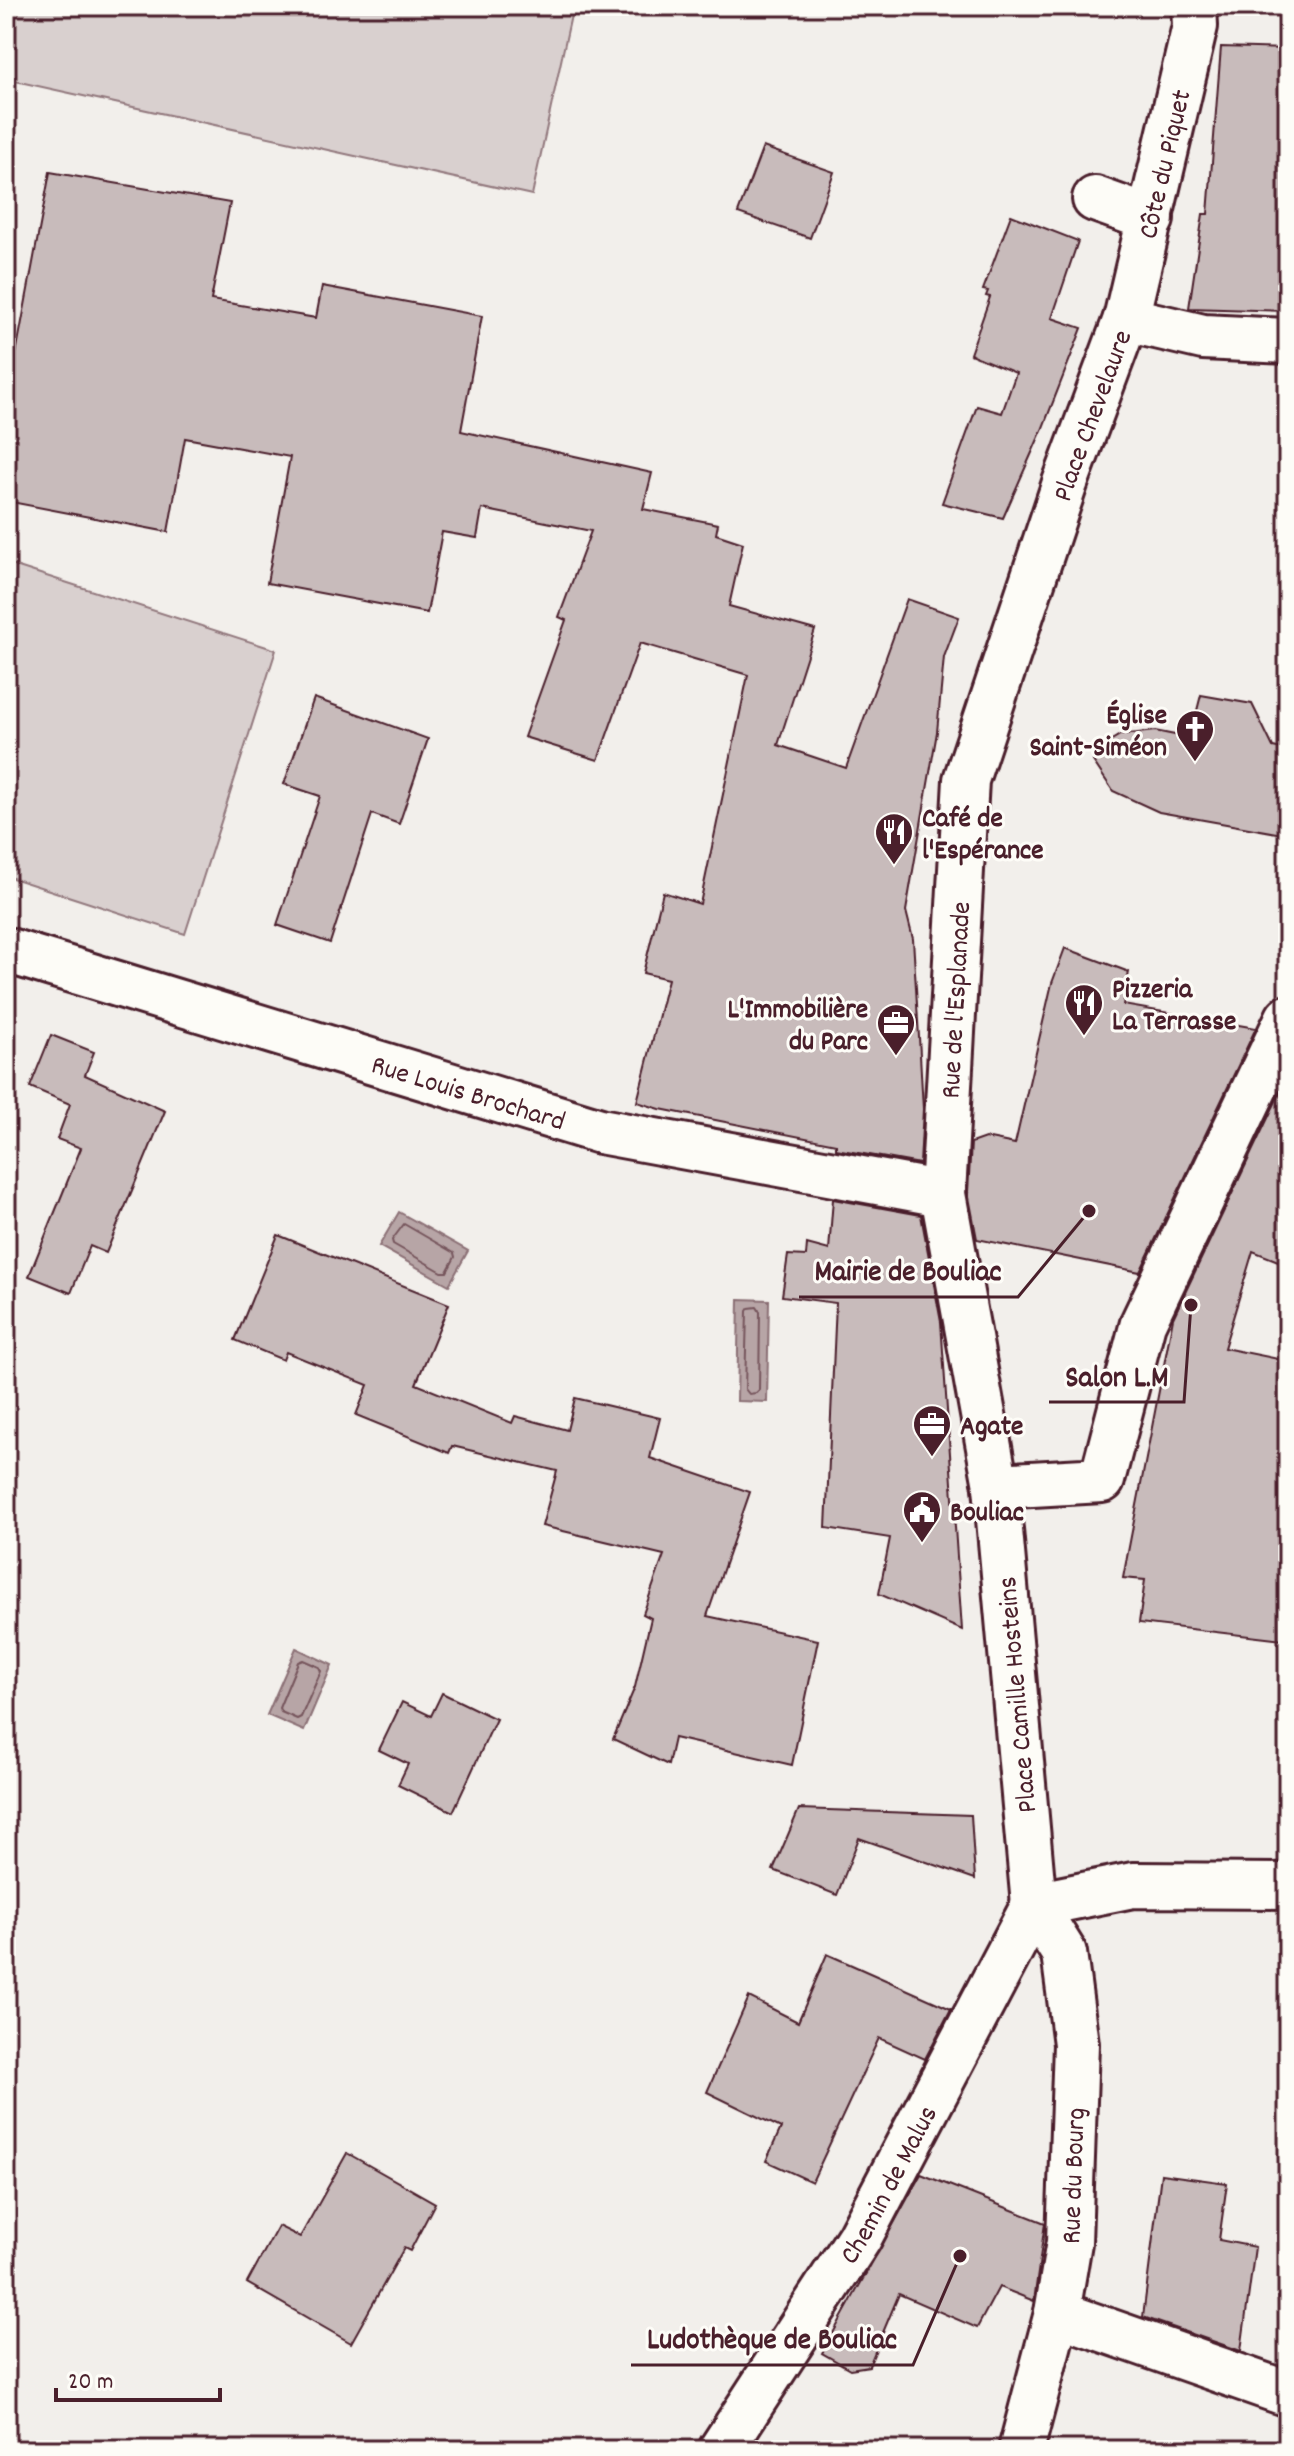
<svg xmlns="http://www.w3.org/2000/svg" width="1294" height="2456" viewBox="0 0 1294 2456" font-family="Dekko,sans-serif">
  <rect width="100%" height="100%" fill="#f2efeb"/>
  <filter id="ink" filterUnits="userSpaceOnUse"><feTurbulence type="fractalNoise" baseFrequency=".0125" numOctaves="2"/><feDisplacementMap in="SourceGraphic" scale="16" xChannelSelector="R" yChannelSelector="G"/><feConvolveMatrix kernelMatrix="1 2 1 2 8 2 1 2 1" color-interpolation-filters="sRGB"/></filter>
  <g filter="url(#ink)">
    <g fill="#d9d0cf" stroke="#92787d" stroke-width="2">
      <path d="M 6,6 L 573,6 L 532,195 L 6,79 Z"/>
      <path d="M 6,563 L 276,650 L 185,934 L 6,876 Z"/>
    </g>
    <g fill="#b7a5a6" stroke="#8b6f75" stroke-width="2">
      <path d="M 399,1212 L 468,1251 L 449,1285 L 379,1246 Z"/>
      <path d="M 739,1299 L 769,1300 L 767,1402 L 737,1401 Z"/>
      <path d="M 296,1648 L 332,1665 L 304,1731 L 267,1715 Z"/>
    </g>
    <g fill="none" stroke-linecap="round" stroke-linejoin="round">
      <g stroke="#76555c" stroke-width="2">
        <path d="M 404,1224 L 454,1253 L 455,1257 L 447,1272 L 442,1272 L 393,1244 L 392,1240 Z"/>
        <path d="M 757,1307 L 760,1312 L 759,1390 L 756,1393 L 749,1394 L 745,1389 L 747,1311 L 749,1308 Z"/>
        <path d="M 303,1660 L 319,1667 L 321,1671 L 301,1717 L 297,1719 L 281,1712 L 279,1708 L 298,1662 Z"/>
      </g>
    </g>
    <g fill="#c8bbbb" stroke="#4a1f2b" stroke-width="2">
      <path d="M 1221,47 L 1288,49 L 1288,311 L 1189,308 L 1203,214 L 1208,214 Z"/>
      <path d="M 763,147 L 834,172 L 810,238 L 738,213 Z"/>
      <path d="M 50,172 L 230,203 L 211,300 L 316,318 L 322,286 L 482,316 L 461,431 L 652,473 L 643,509 L 718,524 L 716,534 L 743,543 L 729,606 L 815,630 L 778,745 L 846,768 L 907,599 L 959,617 L 944,657 L 937,732 L 906,911 L 913,939 L 919,1037 L 923,1109 L 920,1164 L 836,1149 L 836,1144 L 660,1109 L 637,1102 L 668,979 L 643,973 L 663,892 L 700,904 L 748,675 L 640,643 L 598,760 L 524,737 L 566,620 L 559,617 L 591,531 L 482,509 L 477,538 L 442,532 L 427,613 L 267,583 L 290,457 L 185,438 L 168,532 L 6,501 L 6,407 Z"/>
      <path d="M 1011,215 L 1078,241 L 1052,318 L 1082,328 L 1042,430 L 1003,518 L 942,503 L 977,406 L 1002,413 L 1016,373 L 970,354 L 990,297 L 986,296 L 988,291 L 983,290 Z"/>
      <path d="M 1201,695 L 1252,704 L 1273,747 L 1288,750 L 1288,835 L 1159,812 L 1113,791 L 1093,761 L 1105,744 L 1120,735 L 1155,731 L 1190,738 Z"/>
      <path d="M 314,698 L 428,739 L 399,824 L 372,814 L 330,943 L 277,925 L 320,796 L 284,784 Z"/>
      <path d="M 1065,948 L 1129,972 L 1123,1005 L 1256,1028 L 1140,1272 L 977,1239 L 968,1192 L 971,1143 L 985,1138 L 1015,1144 L 1052,983 Z"/>
      <path d="M 51,1035 L 94,1052 L 85,1075 L 165,1111 L 106,1253 L 90,1246 L 71,1293 L 29,1276 L 81,1148 L 57,1139 L 70,1104 L 30,1087 Z"/>
      <path d="M 1288,1076 L 1288,1265 L 1253,1251 L 1224,1348 L 1288,1361 L 1288,1588 L 1283,1640 L 1139,1623 L 1145,1580 L 1123,1578 L 1173,1318 Z"/>
      <path d="M 833,1199 L 921,1215 L 941,1322 L 962,1630 L 879,1594 L 890,1538 L 826,1528 L 836,1303 L 782,1296 L 788,1255 L 806,1256 L 807,1244 L 829,1250 Z"/>
      <path d="M 278,1235 L 449,1304 L 416,1384 L 512,1423 L 515,1416 L 567,1430 L 575,1398 L 660,1418 L 650,1458 L 750,1492 L 707,1616 L 818,1640 L 792,1765 L 674,1738 L 668,1765 L 613,1739 L 635,1687 L 651,1618 L 643,1614 L 664,1555 L 542,1526 L 557,1471 L 452,1446 L 449,1453 L 356,1415 L 368,1385 L 286,1352 L 283,1360 L 235,1340 Z"/>
      <path d="M 442,1693 L 496,1719 L 453,1812 L 398,1785 L 408,1764 L 379,1750 L 402,1702 L 431,1716 Z"/>
      <path d="M 799,1809 L 971,1815 L 975,1879 L 859,1838 L 837,1895 L 773,1870 Z"/>
      <path d="M 827,1954 L 951,2009 L 925,2059 L 879,2038 L 812,2182 L 766,2161 L 781,2128 L 707,2092 L 749,1997 L 798,2022 Z"/>
      <path d="M 347,2153 L 435,2203 L 410,2251 L 404,2248 L 351,2343 L 247,2283 L 278,2226 L 300,2237 Z"/>
      <path d="M 921,2174 L 1045,2223 L 1034,2301 L 999,2287 L 977,2328 L 899,2294 L 869,2366 L 850,2369 L 822,2353 Z"/>
      <path d="M 1161,2174 L 1227,2183 L 1219,2240 L 1255,2247 L 1241,2351 L 1143,2317 Z"/>
    </g>
    <g fill="none" stroke-linecap="round" stroke-linejoin="round">
      <g stroke="#4a1f2b" stroke-width="50">
        <g id="minor">
          <path d="M 1095,199 L 1151,219"/>
          <path d="M 1126,319 L 1203,337 L 1288,341"/>
          <path id="s1" d="M 6,950 L 600,1131 L 943,1194"/>
          <path d="M 996,1486 L 1102,1480 L 1143,1323 L 1288,1018"/>
          <path d="M 1034,1905 L 1133,1885 L 1288,1886"/>
          <path d="M 1057,2313 L 1288,2394"/>
          <path id="s2" d="M 721,2450 L 859,2238 L 1034,1905"/>
          <path id="s3" d="M 1021,2450 L 1057,2313 L 1069,2242 L 1076,2044 L 1064,1953 L 1034,1905 L 996,1486 L 943,1194 L 966,780 L 1065,483 L 1126,319 L 1195,26 L 1194,6"/>
        </g>
      </g>
      <use href="#minor" stroke="#fdfcf7" stroke-width="44"/>
    </g>
  </g>
  <defs>
    <g id="church-pin" transform="scale(2)"><path d="M0 17L-7.5 6A9.5 9.5 0 1 1 7.5 6Z" fill="#4a1f2b" stroke="#fdfcf7"/><path d="M-1.2-6h2.4v3.5h3.3v2.4h-3.3V6h-2.4V-.1h-3.3v-2.4h3.3Z" fill="#fff"/></g>
    <g id="restaurant-pin" transform="scale(2)"><path d="M0 17L-7.5 6A9.5 9.5 0 1 1 7.5 6Z" fill="#4a1f2b" stroke="#fdfcf7"/><path d="M-5-6h1v4h1v-4h1v4h1v-4h1v5L-1.5 .5V6h-2V.5L-5-1ZM5-6V6H3V1.5H1.5Q1.5-4 5-6Z" fill="#fff"/></g>
    <g id="office-pin" transform="scale(2)"><path d="M0 17L-7.5 6A9.5 9.5 0 1 1 7.5 6Z" fill="#4a1f2b" stroke="#fdfcf7"/><path d="M-6-3h4V-5.5h4V-3h4V5H-6ZM-1-4.5V-3h2v-1.5ZM-6 0V1H6V0Z" fill="#fff"/></g>
    <g id="civic-pin" transform="scale(2)"><path d="M0 17L-7.5 6A9.5 9.5 0 1 1 7.5 6Z" fill="#4a1f2b" stroke="#fdfcf7"/><path d="M-.6-6.5H3V-4.5H.6V-3L4-1V1h2V6H-6V1h2V-1L-.6-3ZM-1.2 2.5V6h2.4V2.5Z" fill="#fff"/></g>
  </defs>
  <g fill-rule="evenodd">
    <use href="#church-pin" x="1195" y="729"/>
    <use href="#restaurant-pin" x="894" y="832"/>
    <use href="#restaurant-pin" x="1084" y="1003"/>
    <use href="#office-pin" x="896" y="1023"/>
    <use href="#office-pin" x="932" y="1424"/>
    <use href="#civic-pin" x="922" y="1510"/>
  </g>
  <g text-anchor="middle" stroke-width="6" stroke-linejoin="round" paint-order="stroke">
    <g font-size="28" fill="#4a1f2b" stroke="#fdfcf7">
      <text dy="10" stroke="none"><textPath href="#s3" startOffset="2340">Côte du Piquet</textPath></text>
      <text dy="10" stroke="none"><textPath href="#s3" startOffset="2078">Place Chevelaure</textPath></text>
      <text dy="10" stroke="none"><textPath href="#s3" startOffset="1472">Rue de l'Esplanade</textPath></text>
      <text dy="10" stroke="none"><textPath href="#s1" startOffset="484">Rue Louis Brochard</textPath></text>
      <text transform="translate(1015 1695) rotate(-95)" y="10">Place Camille Hosteins</text>
      <text dy="10" stroke="none"><textPath href="#s3" startOffset="280">Rue du Bourg</textPath></text>
      <text dy="10" stroke="none"><textPath href="#s2" startOffset="314">Chemin de Malus</textPath></text>
    </g>
    <g font-size="28" font-weight="bold" fill="#4a1f2b" stroke="#fdfcf7" text-anchor="start">
      <text x="1167" y="723" text-anchor="end">Église<tspan x="1167" dy="32">Saint-Siméon</tspan></text>
      <text x="922" y="826">Café de<tspan x="922" dy="32">l'Espérance</tspan></text>
      <text x="1112" y="997">Pizzeria<tspan x="1112" dy="32">La Terrasse</tspan></text>
      <text x="868" y="1017" text-anchor="end">L'Immobilière<tspan x="868" dy="32">du Parc</tspan></text>
      <text x="960" y="1434">Agate</text>
      <text x="950" y="1520">Bouliac</text>
    </g>
  </g>
  <path fill="none" stroke="#4a1f2b" stroke-width="3" d="M1089 1211L1018 1297H799M1191 1305L1184 1402H1049M960 2256L913 2365H631"/>
  <g fill="#4a1f2b" stroke="#fdfcf7" stroke-width="3">
    <circle cx="1089" cy="1211" r="8"/>
    <circle cx="1191" cy="1305" r="8"/>
    <circle cx="960" cy="2256" r="8"/>
  </g>
  <g font-size="30" text-anchor="middle" font-weight="bold" fill="#4a1f2b" stroke="#fdfcf7" stroke-width="6" stroke-linejoin="round" paint-order="stroke">
    <text x="908" y="1280">Mairie de Bouliac</text>
    <text x="1117" y="1386">Salon L.M</text>
    <text x="772" y="2348">Ludothèque de Bouliac</text>
  </g>
  <rect width="1294" height="2456" fill="none" stroke="#fdfcf7" stroke-width="32"/>
  <rect x="16" y="16" width="1262" height="2424" fill="none" stroke="#4a1f2b" stroke-width="3" filter="url(#ink)"/>
  <path d="M56 2388v12h164v-12" fill="none" stroke="#4a1f2b" stroke-width="4"/>
  <text x="68" y="2388" font-size="24" fill="#4a1f2b" stroke="#fdfcf7" stroke-width="6" paint-order="stroke">20 m</text>
</svg>
